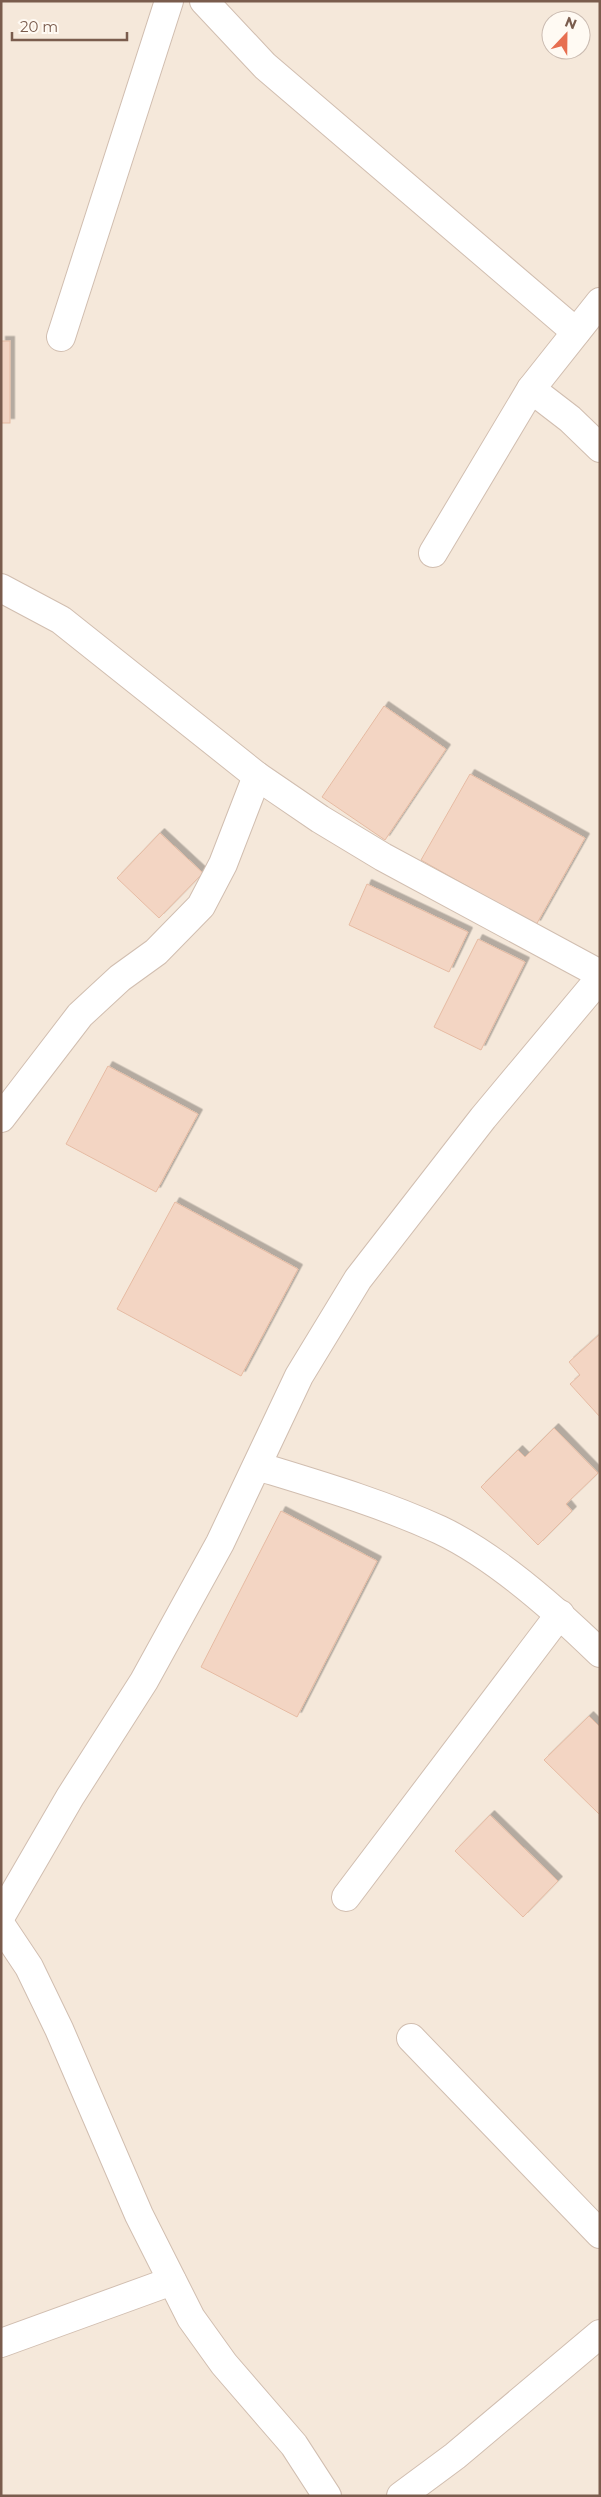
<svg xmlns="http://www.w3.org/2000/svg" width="601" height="2497" viewBox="0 0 601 2497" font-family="Montserrat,sans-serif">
  <defs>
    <filter id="shadow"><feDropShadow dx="4.5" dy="-4.5" stdDeviation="0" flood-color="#0004"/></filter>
  </defs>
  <rect width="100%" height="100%" fill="#fdf6ec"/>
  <path fill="#f5e8da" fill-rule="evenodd" d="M 1,1 L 600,1 L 600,2496 L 1,2496 ZM 551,20 L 581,20 L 581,50 L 551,50 Z"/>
  <g fill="#f3d5c3" stroke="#e6bba3" filter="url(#shadow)">
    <rect x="1" y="341" width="9" height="82"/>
    <path d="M 384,706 L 446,749 L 385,840 L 322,797 Z"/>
    <path d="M 470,774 L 585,838 L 536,925 L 421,860 Z"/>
    <path d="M 160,833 L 203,873 L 159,918 L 117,878 Z"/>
    <path d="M 367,884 L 468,932 L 449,972 L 349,925 Z"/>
    <path d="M 478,939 L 525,962 L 481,1050 L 434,1027 Z"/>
    <path d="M 108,1066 L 198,1114 L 156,1192 L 66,1144 Z"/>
    <path d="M 175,1202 L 298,1269 L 241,1376 L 117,1309 Z"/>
    <path d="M 600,1334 L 600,1417 L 570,1384 L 580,1375 L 569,1362 Z"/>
    <path d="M 554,1428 L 598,1473 L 566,1504 L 572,1511 L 538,1545 L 481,1487 L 518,1450 L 525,1457 Z"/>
    <path d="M 281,1511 L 377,1561 L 297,1717 L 201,1667 Z"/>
    <path d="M 589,1716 L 600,1727 L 600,1815 L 544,1760 Z"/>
    <path d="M 490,1815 L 558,1881 L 523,1917 L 455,1851 Z"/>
  </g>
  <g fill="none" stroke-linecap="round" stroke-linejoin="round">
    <g stroke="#d1beb0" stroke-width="30">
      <g id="minor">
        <path d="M 204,1 L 265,66 L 576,332"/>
        <path d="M 61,337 L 169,1"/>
        <path d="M 531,389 L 570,419 L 600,448"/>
        <path d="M 433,553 L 531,389 L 600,302"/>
        <path d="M 1,588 L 61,620 L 257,776 L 320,819 L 383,857 L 600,974"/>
        <path d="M 1,1118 L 80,1015 L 120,978 L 156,952 L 201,906 L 223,864 L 257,776"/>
        <path d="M 257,1466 C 319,1485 381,1503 440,1530 C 495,1556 557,1611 600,1653"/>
        <path d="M 346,1897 L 560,1614"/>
        <path d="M 1,1916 L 70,1797 L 144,1681 L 220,1543 L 299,1376 L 358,1279 L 483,1118 L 600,978"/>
        <path d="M 1,1925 L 29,1967 L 59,2029 L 139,2215 L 191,2318 L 224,2364 L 294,2445 L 327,2496"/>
        <path d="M 411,2038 L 600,2234"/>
        <path d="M 1,2343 L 172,2281"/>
        <path d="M 401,2496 L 455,2456 L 600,2334"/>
      </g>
    </g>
    <use href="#minor" stroke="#fff" stroke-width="28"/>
  </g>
  <rect width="601" height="2497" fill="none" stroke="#7a5c4d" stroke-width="5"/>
  <g transform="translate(566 35) rotate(22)"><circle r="24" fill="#fffaf3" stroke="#cabbb1"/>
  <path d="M0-4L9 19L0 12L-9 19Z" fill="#e76f51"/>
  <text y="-8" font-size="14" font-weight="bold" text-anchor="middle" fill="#7a5c4d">N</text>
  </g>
  <path d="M12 32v8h115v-8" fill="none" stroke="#7a5c4d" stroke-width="2.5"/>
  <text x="20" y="32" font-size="15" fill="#7a5c4d" stroke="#fffaf3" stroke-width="4" paint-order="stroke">20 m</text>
</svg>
